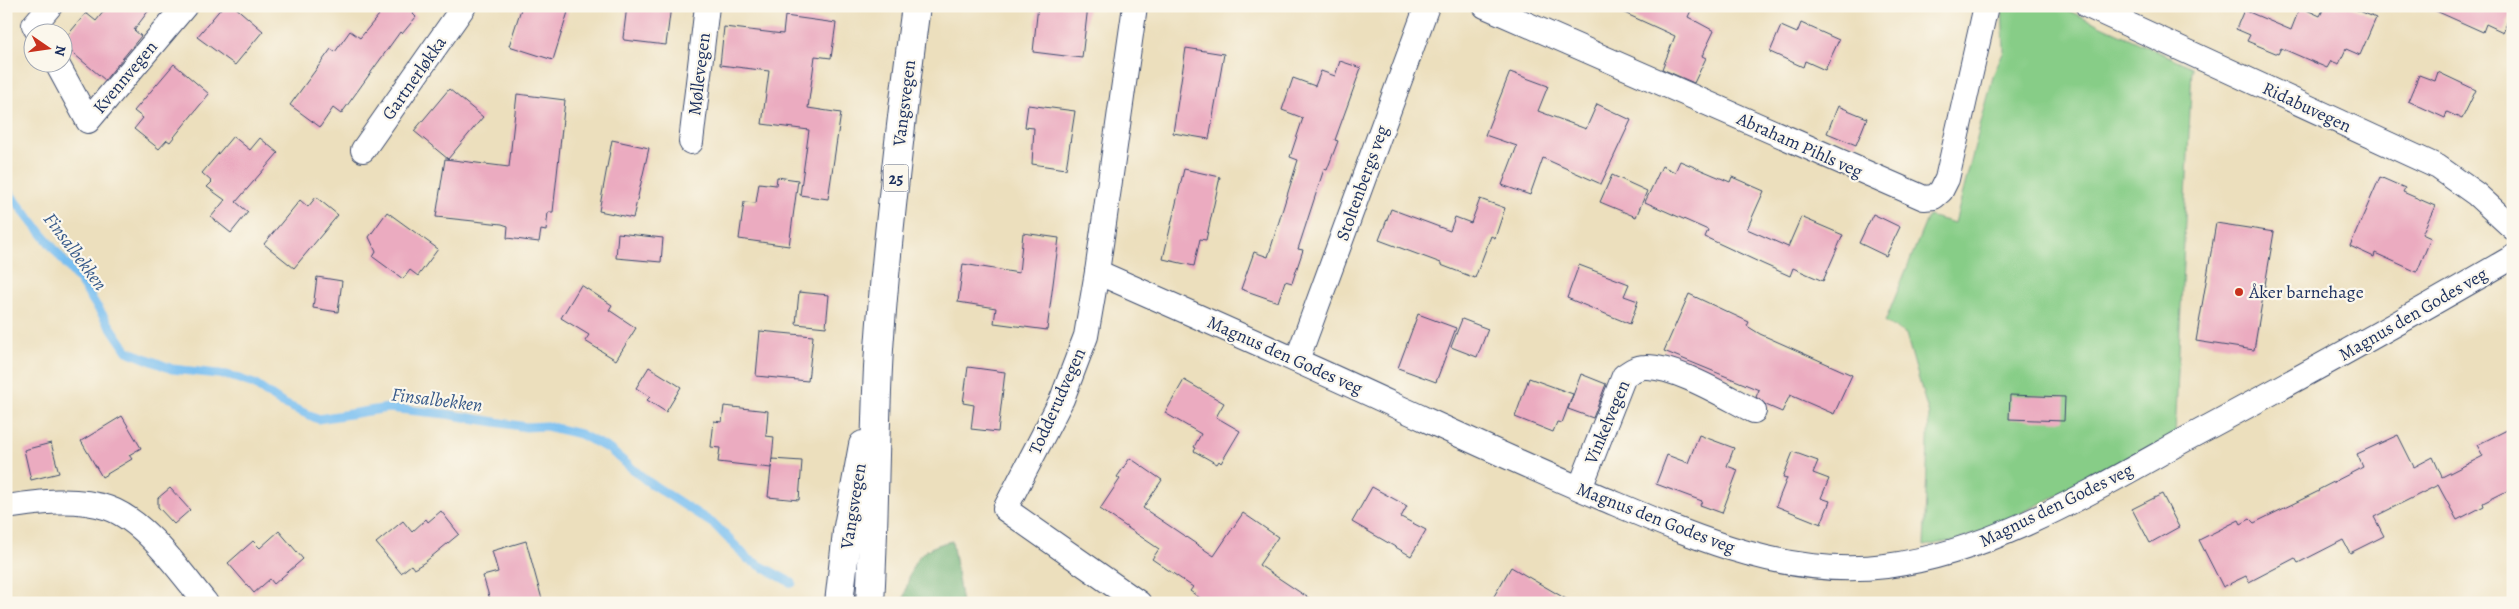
<svg xmlns="http://www.w3.org/2000/svg" width="2519" height="609" viewBox="0 0 2519 609" font-family="Alegreya,serif">
  <rect width="100%" height="100%" fill="#fbf7ec"/>
  <filter id="ink" filterUnits="userSpaceOnUse"><feTurbulence type="fractalNoise" baseFrequency=".02" numOctaves="2"/><feDisplacementMap in="SourceGraphic" scale="10" xChannelSelector="R" yChannelSelector="G"/><feConvolveMatrix kernelMatrix="1 2 1 2 8 2 1 2 1" color-interpolation-filters="sRGB"/></filter>
  <filter id="wash" filterUnits="userSpaceOnUse"><feTurbulence type="fractalNoise" baseFrequency=".0096" numOctaves="4" result="noise"/><feDisplacementMap in="SourceGraphic" scale="20" xChannelSelector="R" yChannelSelector="G"/><feGaussianBlur stdDeviation="1.12" result="paint"/><feColorMatrix in="noise" values="0 0 0 0 0 0 0 0 0 0 0 0 0 0 0 0 0 1.4 0 .05"/><feComposite in="paint" operator="in"/></filter>
  <g filter="url(#wash)">
    <rect width="100%" height="100%" fill="#ecdfbd"/>
    <path fill="#87cd87" stroke="#517e72" d="M 2002,6 L 2058,6 L 2192,67 L 2175,437 L 1993,527 L 1958,540 L 1924,546 L 1929,415 L 1906,334 L 1885,322 L 1928,216 L 1955,223 L 1994,73 L 2004,51 Z"/>
    <path fill="#6db074" stroke="#447069" d="M 952,541 L 962,603 L 903,603 C 912,566 911,550 952,541 Z"/>
    <g fill="none" stroke-linecap="round" stroke-linejoin="round">
      <path stroke="#79bff1" stroke-width="9" d="M 6,189 L 79,280 L 127,351 L 172,369 L 227,375 L 254,384 L 282,403 L 318,419 L 388,408 L 446,414 L 526,427 L 546,426 L 580,434 L 609,449 L 647,481 L 715,525 L 748,559 L 792,583"/>
    </g>
    <g id="blocks">
      <g fill="#ebabc0">
        <path d="M 108,6 L 152,6 L 134,30 L 141,36 L 105,80 L 62,44 L 62,42 L 86,13 L 96,21 Z"/>
        <path d="M 223,6 L 234,6 L 263,31 L 235,65 L 197,37 Z"/>
        <path d="M 367,6 L 418,6 L 413,14 L 416,17 L 402,34 L 400,32 L 341,114 L 333,108 L 320,127 L 290,105 L 331,49 L 335,52 L 350,31 L 360,38 L 379,15 Z"/>
        <path d="M 522,6 L 550,6 L 568,12 L 553,60 L 509,46 Z"/>
        <path d="M 627,6 L 671,6 L 666,45 L 624,40 L 623,38 Z"/>
        <path d="M 1038,6 L 1088,6 L 1082,58 L 1033,52 Z"/>
        <path d="M 1609,6 L 1693,6 L 1688,17 L 1714,31 L 1702,56 L 1706,58 L 1694,83 L 1662,69 L 1675,36 Z"/>
        <path d="M 2325,6 L 2348,6 L 2376,18 L 2360,55 L 2346,49 L 2339,64 L 2331,61 L 2327,68 L 2281,48 L 2278,54 L 2247,41 L 2250,35 L 2236,29 L 2244,10 L 2291,30 L 2300,7 L 2320,16 Z"/>
        <path d="M 2425,6 L 2513,6 L 2513,9 L 2503,32 L 2486,24 L 2483,32 Z"/>
        <path d="M 785,16 L 836,23 L 831,58 L 815,56 L 808,108 L 841,113 L 828,199 L 800,195 L 809,130 L 762,124 L 769,71 L 720,65 L 724,27 L 783,34 Z"/>
        <path d="M 1801,23 L 1839,40 L 1825,70 L 1805,61 L 1803,67 L 1770,52 L 1781,26 L 1797,33 Z"/>
        <path d="M 1186,48 L 1224,54 L 1209,139 L 1173,133 Z"/>
        <path d="M 1340,61 L 1361,68 L 1335,140 L 1338,141 L 1327,170 L 1324,169 L 1298,249 L 1303,250 L 1292,283 L 1285,281 L 1278,302 L 1241,289 L 1254,252 L 1268,257 L 1298,160 L 1290,157 L 1303,118 L 1282,110 L 1293,78 L 1315,86 L 1321,71 L 1335,76 Z"/>
        <path d="M 174,64 L 209,94 L 170,142 L 167,140 L 159,149 L 134,129 L 143,118 L 134,111 Z"/>
        <path d="M 1510,72 L 1548,86 L 1538,111 L 1586,129 L 1597,104 L 1631,120 L 1601,184 L 1543,158 L 1530,195 L 1502,185 L 1517,146 L 1485,135 Z"/>
        <path d="M 2438,72 L 2476,90 L 2462,119 L 2447,112 L 2445,118 L 2408,101 L 2419,75 L 2435,81 Z"/>
        <path d="M 449,89 L 483,117 L 448,159 L 414,131 Z"/>
        <path d="M 517,94 L 565,100 L 553,212 L 548,212 L 546,231 L 541,230 L 539,242 L 507,238 L 508,226 L 502,224 L 436,217 L 445,159 L 509,167 Z"/>
        <path d="M 1028,105 L 1075,111 L 1066,169 L 1032,164 L 1034,128 L 1025,127 Z"/>
        <path d="M 1838,106 L 1867,118 L 1856,145 L 1827,133 Z"/>
        <path d="M 233,136 L 250,150 L 260,138 L 278,153 L 236,202 L 248,212 L 231,233 L 211,217 L 225,200 L 207,187 L 212,182 L 202,173 Z"/>
        <path d="M 612,140 L 649,148 L 633,218 L 599,211 Z"/>
        <path d="M 1680,161 L 1730,182 L 1732,177 L 1764,191 L 1747,229 L 1788,247 L 1801,217 L 1843,235 L 1823,281 L 1793,268 L 1790,276 L 1763,264 L 1705,237 L 1708,230 L 1645,202 L 1662,166 L 1675,172 Z"/>
        <path d="M 1184,169 L 1220,177 L 1206,240 L 1200,239 L 1194,266 L 1163,259 Z"/>
        <path d="M 1612,175 L 1647,191 L 1636,217 L 1600,202 Z"/>
        <path d="M 777,177 L 798,180 L 789,246 L 739,239 L 744,202 L 756,203 L 759,183 L 776,185 Z"/>
        <path d="M 2380,177 L 2405,188 L 2403,192 L 2435,206 L 2422,234 L 2431,238 L 2417,272 L 2375,253 L 2374,257 L 2350,246 Z"/>
        <path d="M 316,197 L 338,215 L 294,268 L 264,244 L 300,200 L 308,207 Z"/>
        <path d="M 1480,199 L 1505,208 L 1495,238 L 1491,236 L 1475,278 L 1441,265 L 1441,263 L 1379,240 L 1391,209 L 1450,231 L 1455,217 L 1471,223 Z"/>
        <path d="M 387,212 L 438,249 L 418,276 L 410,270 L 403,279 L 373,257 L 376,252 L 369,237 Z"/>
        <path d="M 1873,214 L 1900,227 L 1886,256 L 1859,243 Z"/>
        <path d="M 2216,223 L 2274,232 L 2254,350 L 2196,341 Z"/>
        <path d="M 618,233 L 663,238 L 661,262 L 616,258 Z"/>
        <path d="M 1023,233 L 1059,238 L 1047,330 L 994,323 L 996,308 L 958,302 L 963,264 L 1019,273 Z"/>
        <path d="M 1579,265 L 1629,284 L 1624,296 L 1638,301 L 1630,324 L 1567,298 Z"/>
        <path d="M 317,277 L 342,281 L 338,312 L 313,308 Z"/>
        <path d="M 581,285 L 612,305 L 609,310 L 636,328 L 616,360 L 585,341 L 589,335 L 561,318 Z"/>
        <path d="M 799,292 L 829,295 L 826,327 L 796,324 Z"/>
        <path d="M 1689,294 L 1749,322 L 1747,326 L 1760,334 L 1852,375 L 1834,414 L 1790,395 L 1782,412 L 1766,405 L 1756,397 L 1759,390 L 1664,351 Z"/>
        <path d="M 1418,314 L 1456,328 L 1436,382 L 1398,368 Z"/>
        <path d="M 1462,319 L 1488,329 L 1477,357 L 1451,347 Z"/>
        <path d="M 760,331 L 813,336 L 808,381 L 756,376 Z"/>
        <path d="M 649,367 L 681,387 L 666,412 L 647,400 L 650,397 L 636,388 Z"/>
        <path d="M 968,367 L 1005,372 L 998,432 L 971,429 L 974,405 L 963,403 Z"/>
        <path d="M 1581,374 L 1606,384 L 1593,418 L 1568,409 Z"/>
        <path d="M 1529,378 L 1573,394 L 1562,423 L 1557,422 L 1553,432 L 1515,417 Z"/>
        <path d="M 1184,380 L 1224,403 L 1216,417 L 1240,431 L 1221,463 L 1219,461 L 1217,464 L 1194,451 L 1196,448 L 1194,447 L 1201,434 L 1165,413 Z"/>
        <path d="M 2010,395 L 2065,397 L 2064,421 L 2009,419 Z"/>
        <path d="M 724,406 L 768,411 L 766,436 L 774,437 L 771,468 L 718,462 L 720,448 L 711,447 L 714,421 L 722,422 Z"/>
        <path d="M 122,416 L 141,448 L 129,455 L 132,459 L 102,477 L 81,441 Z"/>
        <path d="M 2513,427 L 2513,488 L 2483,503 L 2484,506 L 2457,520 L 2438,485 L 2374,517 L 2384,536 L 2350,553 L 2343,540 L 2298,563 L 2295,558 L 2249,582 L 2246,576 L 2223,587 L 2199,540 L 2239,520 L 2241,524 L 2250,519 L 2254,523 L 2319,491 L 2318,490 L 2363,467 L 2357,454 L 2398,435 L 2414,467 L 2433,457 L 2442,477 L 2483,456 L 2477,445 Z"/>
        <path d="M 1699,435 L 1734,448 L 1727,466 L 1738,470 L 1722,513 L 1700,505 L 1702,501 L 1656,484 L 1667,455 L 1688,463 Z"/>
        <path d="M 51,443 L 59,473 L 31,480 L 24,450 Z"/>
        <path d="M 1793,452 L 1818,461 L 1813,473 L 1829,479 L 1821,498 L 1830,501 L 1821,524 L 1776,506 L 1787,478 L 1783,477 Z"/>
        <path d="M 1130,458 L 1162,480 L 1143,508 L 1214,556 L 1243,513 L 1278,537 L 1259,565 L 1316,603 L 1207,603 L 1190,591 L 1193,587 L 1152,559 L 1159,549 L 1100,509 L 1120,479 L 1117,477 Z"/>
        <path d="M 772,459 L 802,461 L 799,500 L 768,497 Z"/>
        <path d="M 1372,487 L 1407,506 L 1401,517 L 1426,530 L 1411,556 L 1352,522 Z"/>
        <path d="M 170,488 L 190,510 L 174,524 L 158,507 L 158,498 Z"/>
        <path d="M 2162,494 L 2179,527 L 2150,543 L 2132,509 Z"/>
        <path d="M 441,511 L 459,534 L 425,562 L 414,569 L 411,565 L 401,573 L 376,543 L 403,521 L 412,532 L 426,519 L 428,522 Z"/>
        <path d="M 279,531 L 303,559 L 274,584 L 270,579 L 254,593 L 228,563 L 253,541 L 260,548 Z"/>
        <path d="M 526,541 L 543,603 L 491,603 L 483,576 L 498,572 L 492,551 Z"/>
        <path d="M 1511,567 L 1573,603 L 1490,603 Z"/>
      </g>
    </g>
  </g>
  <g filter="url(#ink)">
    <use href="#blocks" fill-opacity="0" stroke="#3a496c" stroke-width="1"/>
    <g fill="none" stroke-linecap="round" stroke-linejoin="round">
      <g stroke="#3a496c" stroke-width="26">
        <g id="street">
          <path d="M 1135,6 L 1097,272 L 1086,336 L 1062,399 L 1005,509 L 1139,603"/>
          <path d="M 1485,6 L 1924,198 L 1934,197 L 1941,191 L 1947,179 L 1986,6"/>
          <path d="M 2088,6 L 2438,167 L 2476,194 L 2513,228"/>
          <path d="M 38,32 L 34,25 L 50,6"/>
          <path d="M 56,62 L 88,121 L 185,6"/>
          <path d="M 691,142 L 707,6"/>
          <path d="M 363,150 L 464,6"/>
          <path d="M 1097,272 C 1197,316 1297,360 1396,406 C 1464,437 1533,469 1602,498 C 1692,536 1786,579 1886,566 C 1993,552 2094,490 2186,439 C 2296,380 2405,320 2513,257"/>
          <path d="M 1297,360 L 1427,6"/>
          <path d="M 1580,488 L 1624,376 C 1631,371 1637,367 1645,367 C 1676,366 1726,397 1754,411"/>
          <path d="M 6,507 C 39,502 76,497 108,508 C 146,521 181,573 206,603"/>
        </g>
      </g>
      <g stroke="#3a496c" stroke-width="30">
        <g id="highway">
          <path d="M 839,603 L 847,532 L 863,445"/>
          <path d="M 870,603 C 875,518 874,433 879,349 C 887,235 901,120 916,6"/>
        </g>
      </g>
      <use href="#street" stroke="#fff" stroke-width="24"/>
      <use href="#highway" stroke="#fff" stroke-width="28"/>
    </g>
  </g>
  <circle fill="#c8321e" stroke="#fbf7ec" stroke-width="2" cx="2239" cy="292" r="5"/>
  <g text-anchor="middle" stroke-width="4.5" stroke-linejoin="round" paint-order="stroke">
    <rect fill="#fbf7ec" stroke="#5e6b89" stroke-width="1" x="883.5" y="164.5" width="25" height="27" rx="4"/>
    <g font-size="16" font-weight="bold" fill="#1b2f5e">
      <text x="896" y="184">25</text>
    </g>
    <g font-size="18" fill="#1b2f5e" stroke="#fbf7ec">
      <text transform="translate(699 74) rotate(-83)" y="6">Møllevegen</text>
      <text transform="translate(125 77) rotate(-50)" y="6">Kvennvegen</text>
      <text transform="translate(414 78) rotate(-55)" y="6">Gartnerløkka</text>
      <text transform="translate(904 103) rotate(-83)" y="6">Vangsvegen</text>
      <text transform="translate(2307 107) rotate(25)" y="6">Ridabuvegen</text>
      <text transform="translate(1800 145) rotate(24)" y="6">Abraham Pihls veg</text>
      <text transform="translate(1362 183) rotate(-70)" y="6">Stoltenbergs veg</text>
      <text transform="translate(2413 314) rotate(-30)" y="6">Magnus den Godes veg</text>
      <text transform="translate(1285 355) rotate(24)" y="6">Magnus den Godes veg</text>
      <text transform="translate(1057 401) rotate(-66)" y="6">Todderudvegen</text>
      <text transform="translate(1607 422) rotate(-67)" y="6">Vinkelvegen</text>
      <text transform="translate(2056 505) rotate(-26)" y="6">Magnus den Godes veg</text>
      <text transform="translate(853 506) rotate(-81)" y="6">Vangsvegen</text>
      <text transform="translate(1656 518) rotate(21)" y="6">Magnus den Godes veg</text>
    </g>
    <g font-size="18" fill="#1b2f5e" stroke="#fbf7ec" text-anchor="start">
      <text x="2249" y="298">Åker barnehage</text>
    </g>
    <g font-size="19" font-style="italic" fill="#375a8a" stroke="#fbf7ec">
      <text transform="translate(76 251) rotate(53)" y="7">Finsalbekken</text>
      <text transform="translate(437 399) rotate(7)" y="7">Finsalbekken</text>
    </g>
  </g>
  <rect width="2519" height="609" fill="none" stroke="#fbf7ec" stroke-width="25"/>
  <g transform="translate(48 48) rotate(103)"><circle r="24" fill="#fbf7ec" stroke="#a1a7b3"/>
  <path d="M0-4L9 19L0 12L-9 19Z" fill="#c8321e"/>
  <text y="-8" font-size="14" font-weight="bold" text-anchor="middle" fill="#1b2f5e">N</text>
  </g>
</svg>
